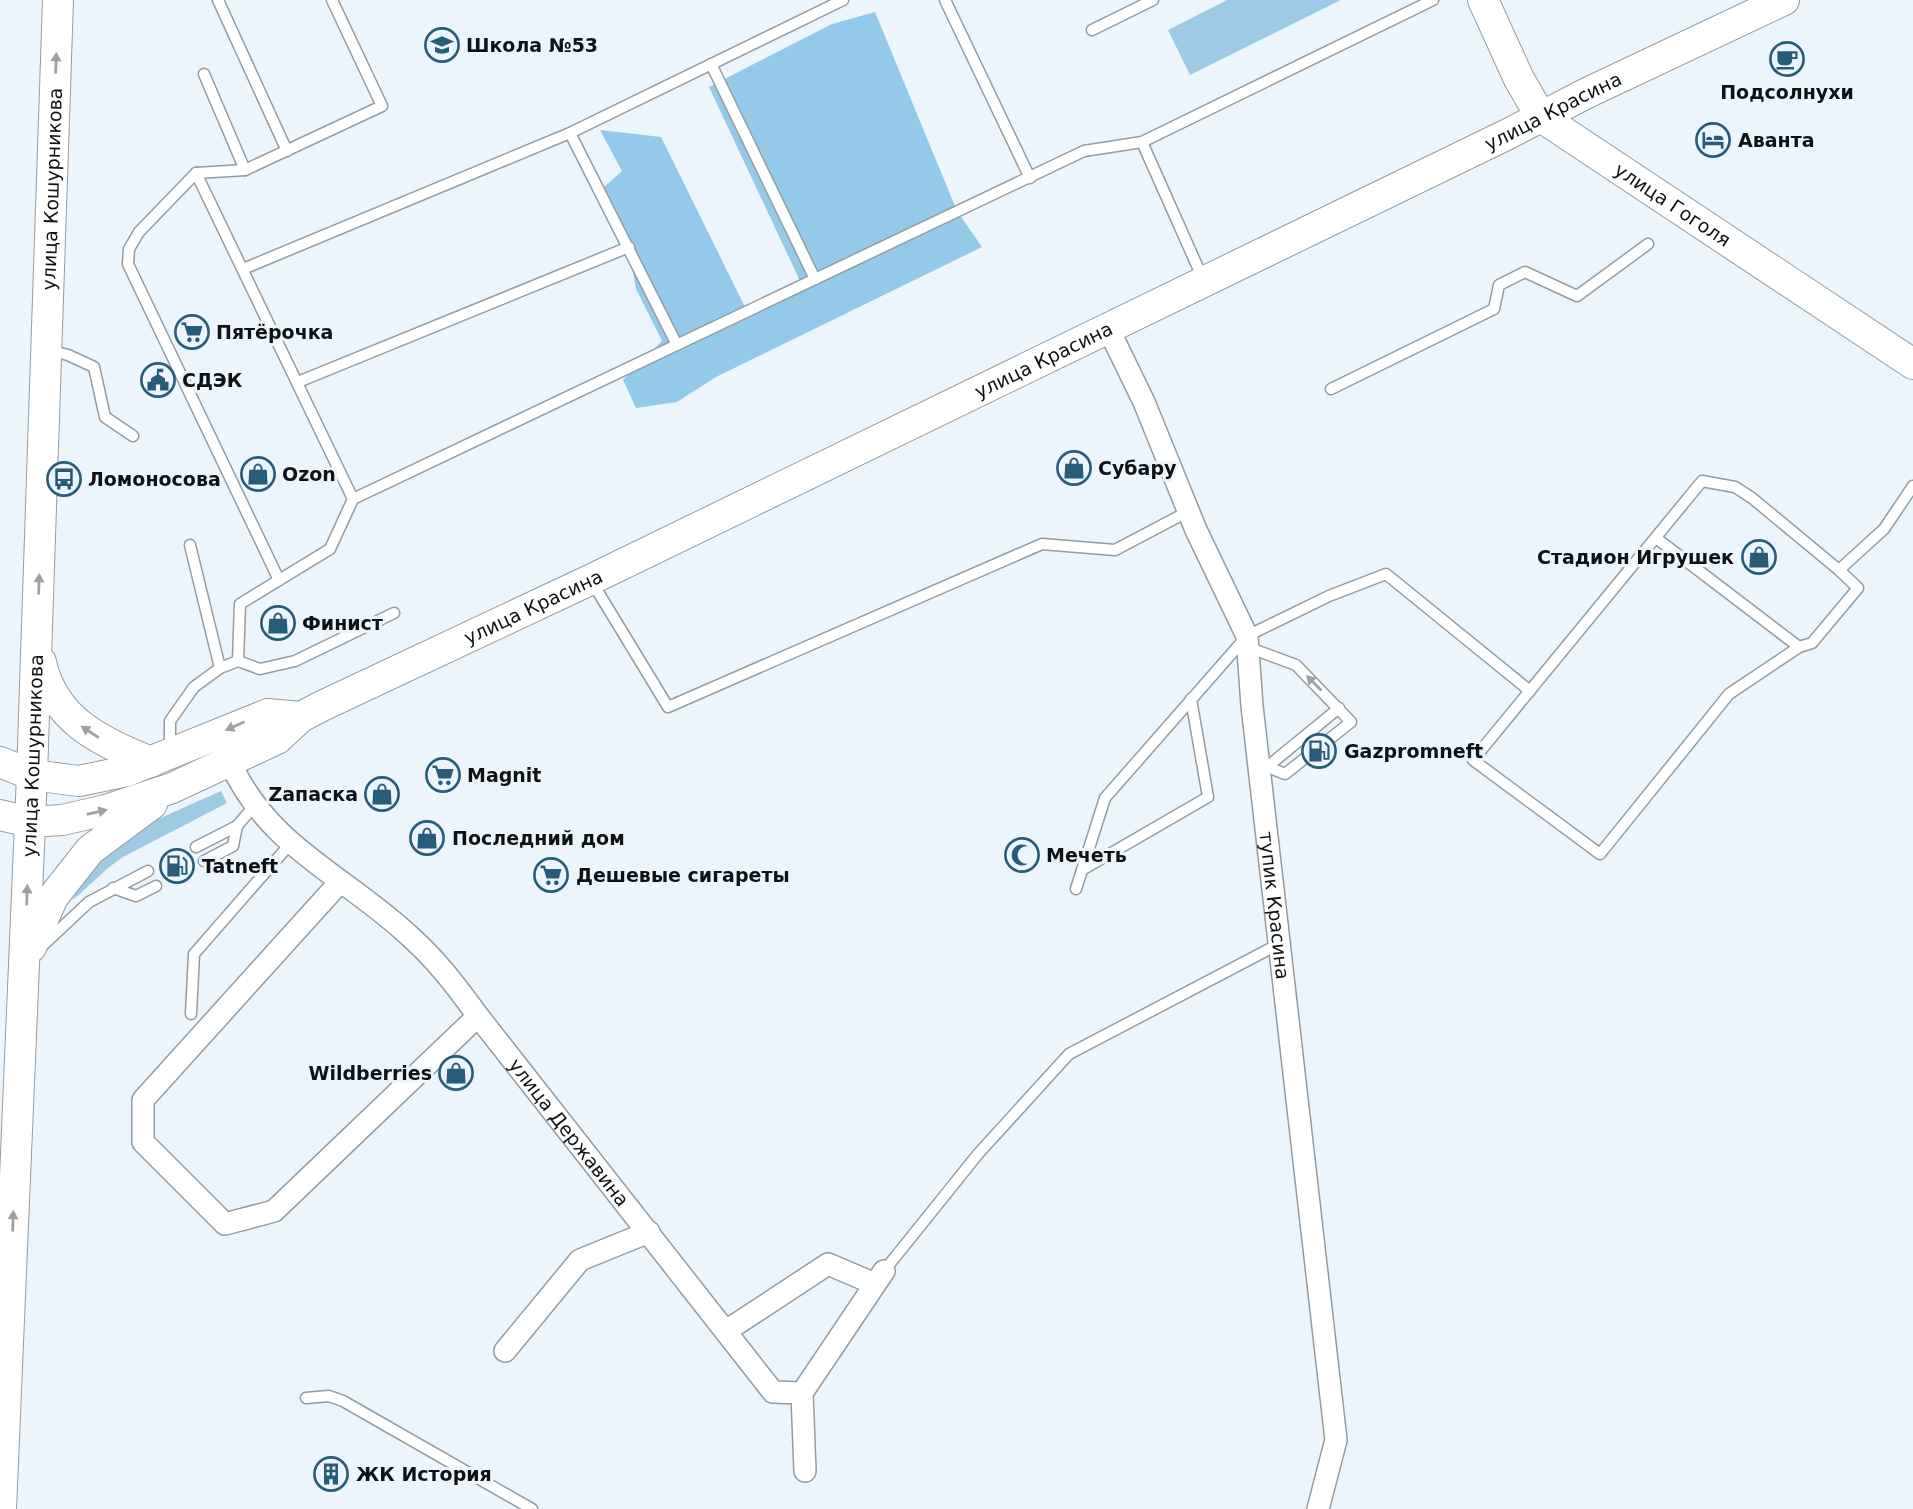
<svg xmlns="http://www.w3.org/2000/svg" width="1913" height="1509" viewBox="0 0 1913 1509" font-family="'DejaVu Sans',sans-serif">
  <rect width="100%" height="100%" fill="#ecf5fb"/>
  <g fill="#9ecae4">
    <path d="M 1227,0 L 1341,0 L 1190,75 L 1168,30 Z"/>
    <path d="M 221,791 L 227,803 L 123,857 L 108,868 L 72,901 L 80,886 L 105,851 L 147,824 Z"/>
  </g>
  <path fill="#93caea" d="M 875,12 L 957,211 L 982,247 L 716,377 L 677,402 L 636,408 L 623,380 L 662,341 L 636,289 L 627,238 L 604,187 L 622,171 L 600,130 L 661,137 L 745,307 L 801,283 L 709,87 L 832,24 Z"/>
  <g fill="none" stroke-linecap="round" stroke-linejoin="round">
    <g stroke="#949ca1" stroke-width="13">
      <g id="lane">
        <path d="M 218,0 L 287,151"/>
        <path d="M 945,0 L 1030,178"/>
        <path d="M 1092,30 L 1153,0"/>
        <path d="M 711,64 L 815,279"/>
        <path d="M 204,74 L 245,170"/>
        <path d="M 570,133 L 677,345"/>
        <path d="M 1142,142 L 1203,279"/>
        <path d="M 196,173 L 353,499 L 1084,151 L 1142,142 L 1433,0"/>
        <path d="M 243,269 L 570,133 L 843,0"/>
        <path d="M 48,350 L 68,355 L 94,367 L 105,417 L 133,436"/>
        <path d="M 298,382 L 629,247"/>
        <path d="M 1331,389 L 1494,309 L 1499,285 L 1525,272 L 1577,296 L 1648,244"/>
        <path d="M 1656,538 L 1799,647 L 1812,643 L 1858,588 L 1839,570"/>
        <path d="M 190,545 L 220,668"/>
        <path d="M 279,580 L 128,264 L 129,249 L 139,232 L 196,173 L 245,170 L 382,106 L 332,0"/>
        <path d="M 592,582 L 668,707 L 1042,544 L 1115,550 L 1189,511"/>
        <path d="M 1799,647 L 1729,694 L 1600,854 L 1473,760 L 1702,481 L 1735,487 L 1752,498 L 1839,570 L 1884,529 L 1913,486"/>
        <path d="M 1250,648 L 1296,665 L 1351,722 L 1285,774 L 1258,763"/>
        <path d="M 238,661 L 260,669 L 295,661 L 394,613"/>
        <path d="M 170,750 L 170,721 L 194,687 L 220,668 L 238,661 L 240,604 L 330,549 L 353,499"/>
        <path d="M 1267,767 L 1339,708"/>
        <path d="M 196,847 L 237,826 L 255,805"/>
        <path d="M 204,861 L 233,846 L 237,826"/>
        <path d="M 1082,870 L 1208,797 L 1191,699"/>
        <path d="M 113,888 L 136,896 L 156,886"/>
        <path d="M 1076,889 L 1105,798 L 1247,636 L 1329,596 L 1386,574 L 1530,691"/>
        <path d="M 41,947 L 89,902 L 148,871"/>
        <path d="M 191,1014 L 194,954 L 290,844"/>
        <path d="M 884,1271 L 978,1154 L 1069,1054 L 1279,944"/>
        <path d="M 306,1398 L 329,1396 L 343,1401 L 532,1509"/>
      </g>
    </g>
    <g stroke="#949ca1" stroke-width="24">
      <g id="street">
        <path id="s1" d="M 1108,328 L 1144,402 L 1196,530 L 1247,636 L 1252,706 L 1336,1440 L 1318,1509"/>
        <path id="s2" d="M 230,762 C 267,845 341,874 404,931 C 435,958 454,983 478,1016 L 773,1392 L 802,1393 L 884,1271"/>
        <path d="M 340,882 L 143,1100 L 143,1142 L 225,1224 L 274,1211 L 478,1016"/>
        <path d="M 726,1331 L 828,1264 L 875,1284"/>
        <path d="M 505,1351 L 580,1260 L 649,1232"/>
        <path d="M 802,1393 L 805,1471"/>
      </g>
    </g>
    <g stroke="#949ca1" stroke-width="32">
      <g id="secondary">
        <path id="s3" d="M 1483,0 L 1519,79 L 1541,117 L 1913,364"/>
        <path d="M 41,662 C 53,719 100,742 151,762"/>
        <path d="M 0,762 L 32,775 L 79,781 L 127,771 L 268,714 L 301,717"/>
        <path id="s4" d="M 0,815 L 30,822 L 62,820 L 106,810 L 172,788 L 277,739 L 301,717 L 322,706 L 590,580 L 1508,134 L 1587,93 L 1784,0"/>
        <path d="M 31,947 L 53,897 L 90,850 L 152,804"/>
        <path id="s5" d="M 1,1509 L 32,775 L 58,0"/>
      </g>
    </g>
    <use href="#lane" stroke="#fff" stroke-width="10"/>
    <use href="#street" stroke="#fff" stroke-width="21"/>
    <use href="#secondary" stroke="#fff" stroke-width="30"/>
  </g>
  <defs><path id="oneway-solid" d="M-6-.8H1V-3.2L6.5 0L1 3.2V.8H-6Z" transform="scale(1.75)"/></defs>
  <g fill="#9fa0a1">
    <use href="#oneway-solid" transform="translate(56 63) rotate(-88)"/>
    <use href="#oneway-solid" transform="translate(39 584) rotate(-88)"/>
    <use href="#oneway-solid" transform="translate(1314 683) rotate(-135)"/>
    <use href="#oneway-solid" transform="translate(235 726) rotate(156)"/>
    <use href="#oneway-solid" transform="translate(90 732) rotate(-147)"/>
    <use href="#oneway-solid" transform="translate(97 812) rotate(-13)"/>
    <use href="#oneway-solid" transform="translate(27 895) rotate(-88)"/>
    <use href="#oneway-solid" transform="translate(13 1221) rotate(-88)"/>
  </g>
  <defs>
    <g id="school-ring" transform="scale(1.75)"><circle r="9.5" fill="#ecf5fb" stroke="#285d79" stroke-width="1.5"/><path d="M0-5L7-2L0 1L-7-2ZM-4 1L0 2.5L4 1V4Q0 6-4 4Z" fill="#285d79"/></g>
    <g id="cafe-ring" transform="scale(1.75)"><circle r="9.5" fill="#ecf5fb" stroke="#285d79" stroke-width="1.5"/><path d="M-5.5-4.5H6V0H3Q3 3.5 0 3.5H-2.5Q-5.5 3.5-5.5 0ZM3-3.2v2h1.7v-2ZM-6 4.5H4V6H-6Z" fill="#285d79"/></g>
    <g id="hotel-ring" transform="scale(1.75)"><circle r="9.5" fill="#ecf5fb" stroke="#285d79" stroke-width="1.5"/><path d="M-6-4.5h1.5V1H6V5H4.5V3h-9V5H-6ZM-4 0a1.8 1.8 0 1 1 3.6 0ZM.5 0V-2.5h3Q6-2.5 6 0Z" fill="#285d79"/></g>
    <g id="supermarket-ring" transform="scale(1.75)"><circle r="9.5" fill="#ecf5fb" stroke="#285d79" stroke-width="1.5"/><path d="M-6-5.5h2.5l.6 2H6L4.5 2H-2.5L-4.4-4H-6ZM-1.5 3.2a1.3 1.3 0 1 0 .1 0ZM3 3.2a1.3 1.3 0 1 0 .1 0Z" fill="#285d79"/></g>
    <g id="civic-ring" transform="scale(1.75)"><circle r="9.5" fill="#ecf5fb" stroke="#285d79" stroke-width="1.5"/><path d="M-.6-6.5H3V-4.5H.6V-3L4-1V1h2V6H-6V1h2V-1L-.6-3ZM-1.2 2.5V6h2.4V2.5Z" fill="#285d79"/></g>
    <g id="shop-ring" transform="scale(1.75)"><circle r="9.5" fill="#ecf5fb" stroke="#285d79" stroke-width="1.5"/><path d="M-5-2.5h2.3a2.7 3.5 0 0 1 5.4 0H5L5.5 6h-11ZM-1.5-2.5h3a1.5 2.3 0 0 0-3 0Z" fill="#285d79"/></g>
    <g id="bus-ring" transform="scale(1.75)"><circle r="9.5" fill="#ecf5fb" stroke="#285d79" stroke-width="1.5"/><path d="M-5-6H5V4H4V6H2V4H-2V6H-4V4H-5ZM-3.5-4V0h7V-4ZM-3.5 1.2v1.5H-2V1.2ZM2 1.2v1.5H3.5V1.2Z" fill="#285d79"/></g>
    <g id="fuel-ring" transform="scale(1.75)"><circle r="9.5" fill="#ecf5fb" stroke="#285d79" stroke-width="1.5"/><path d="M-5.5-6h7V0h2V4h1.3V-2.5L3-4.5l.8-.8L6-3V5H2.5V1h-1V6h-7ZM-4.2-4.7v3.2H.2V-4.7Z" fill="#285d79"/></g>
    <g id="mosque-ring" transform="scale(1.75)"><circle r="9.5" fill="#ecf5fb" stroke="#285d79" stroke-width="1.5"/><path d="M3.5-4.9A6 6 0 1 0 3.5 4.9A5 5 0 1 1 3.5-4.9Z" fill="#285d79"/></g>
    <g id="building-ring" transform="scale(1.75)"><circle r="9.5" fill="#ecf5fb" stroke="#285d79" stroke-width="1.5"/><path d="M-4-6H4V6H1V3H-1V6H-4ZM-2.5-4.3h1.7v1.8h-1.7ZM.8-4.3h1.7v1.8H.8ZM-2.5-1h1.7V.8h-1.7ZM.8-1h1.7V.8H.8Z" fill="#285d79"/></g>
  </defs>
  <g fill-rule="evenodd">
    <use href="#school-ring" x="442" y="45"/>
    <use href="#cafe-ring" x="1787" y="59"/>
    <use href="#hotel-ring" x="1713" y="140"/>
    <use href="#supermarket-ring" x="192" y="332"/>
    <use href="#civic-ring" x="158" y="380"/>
    <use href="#shop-ring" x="1074" y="468"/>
    <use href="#shop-ring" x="258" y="474"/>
    <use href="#bus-ring" x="64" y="479"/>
    <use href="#shop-ring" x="1759" y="557"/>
    <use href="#shop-ring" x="278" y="623"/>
    <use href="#fuel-ring" x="1319" y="751"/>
    <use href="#supermarket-ring" x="443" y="775"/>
    <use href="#shop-ring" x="382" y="794"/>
    <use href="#shop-ring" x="427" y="838"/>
    <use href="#mosque-ring" x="1022" y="855"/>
    <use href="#fuel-ring" x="177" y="866"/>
    <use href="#supermarket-ring" x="551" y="875"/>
    <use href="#shop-ring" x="456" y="1073"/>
    <use href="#building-ring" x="331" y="1474"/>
  </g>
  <g text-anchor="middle" stroke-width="6" stroke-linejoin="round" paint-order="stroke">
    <g font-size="19" font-weight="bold" fill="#0f1214" stroke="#ecf5fb" text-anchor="start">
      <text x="466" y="52">Школа №53</text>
      <text x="1787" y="99" text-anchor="middle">Подсолнухи</text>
      <text x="1738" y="147">Аванта</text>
      <text x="216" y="339">Пятёрочка</text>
      <text x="182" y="387">СДЭК</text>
      <text x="1098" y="475">Субару</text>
      <text x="282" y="481">Ozon</text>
      <text x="88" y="486">Ломоносова</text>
      <text x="1734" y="564" text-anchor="end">Стадион Игрушек</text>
      <text x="302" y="630">Финист</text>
      <text x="1344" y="758">Gazpromneft</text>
      <text x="467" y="782">Magnit</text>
      <text x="358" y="801" text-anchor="end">Zапаска</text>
      <text x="452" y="845">Последний дом</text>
      <text x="1046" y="862">Мечеть</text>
      <text x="202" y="873">Tatneft</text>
      <text x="576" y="882">Дешевые сигареты</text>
      <text x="432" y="1080" text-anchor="end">Wildberries</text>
      <text x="356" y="1481">ЖК История</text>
    </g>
    <g font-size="19" fill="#0f1214" stroke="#ecf5fb">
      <text dy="7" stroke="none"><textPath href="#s4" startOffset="1717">улица Красина</textPath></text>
      <text dy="7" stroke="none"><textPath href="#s5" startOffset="1321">улица Кошурникова</textPath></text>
      <text dy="7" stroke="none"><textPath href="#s3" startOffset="289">улица Гоголя</textPath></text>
      <text dy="7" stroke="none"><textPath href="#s4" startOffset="1150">улица Красина</textPath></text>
      <text dy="7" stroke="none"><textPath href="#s4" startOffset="583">улица Красина</textPath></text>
      <text dy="7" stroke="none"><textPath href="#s5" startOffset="754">улица Кошурникова</textPath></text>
      <text dy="7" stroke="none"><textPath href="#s1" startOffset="609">тупик Красина</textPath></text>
      <text dy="7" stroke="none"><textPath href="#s2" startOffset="506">улица Державина</textPath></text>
    </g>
  </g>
</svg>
